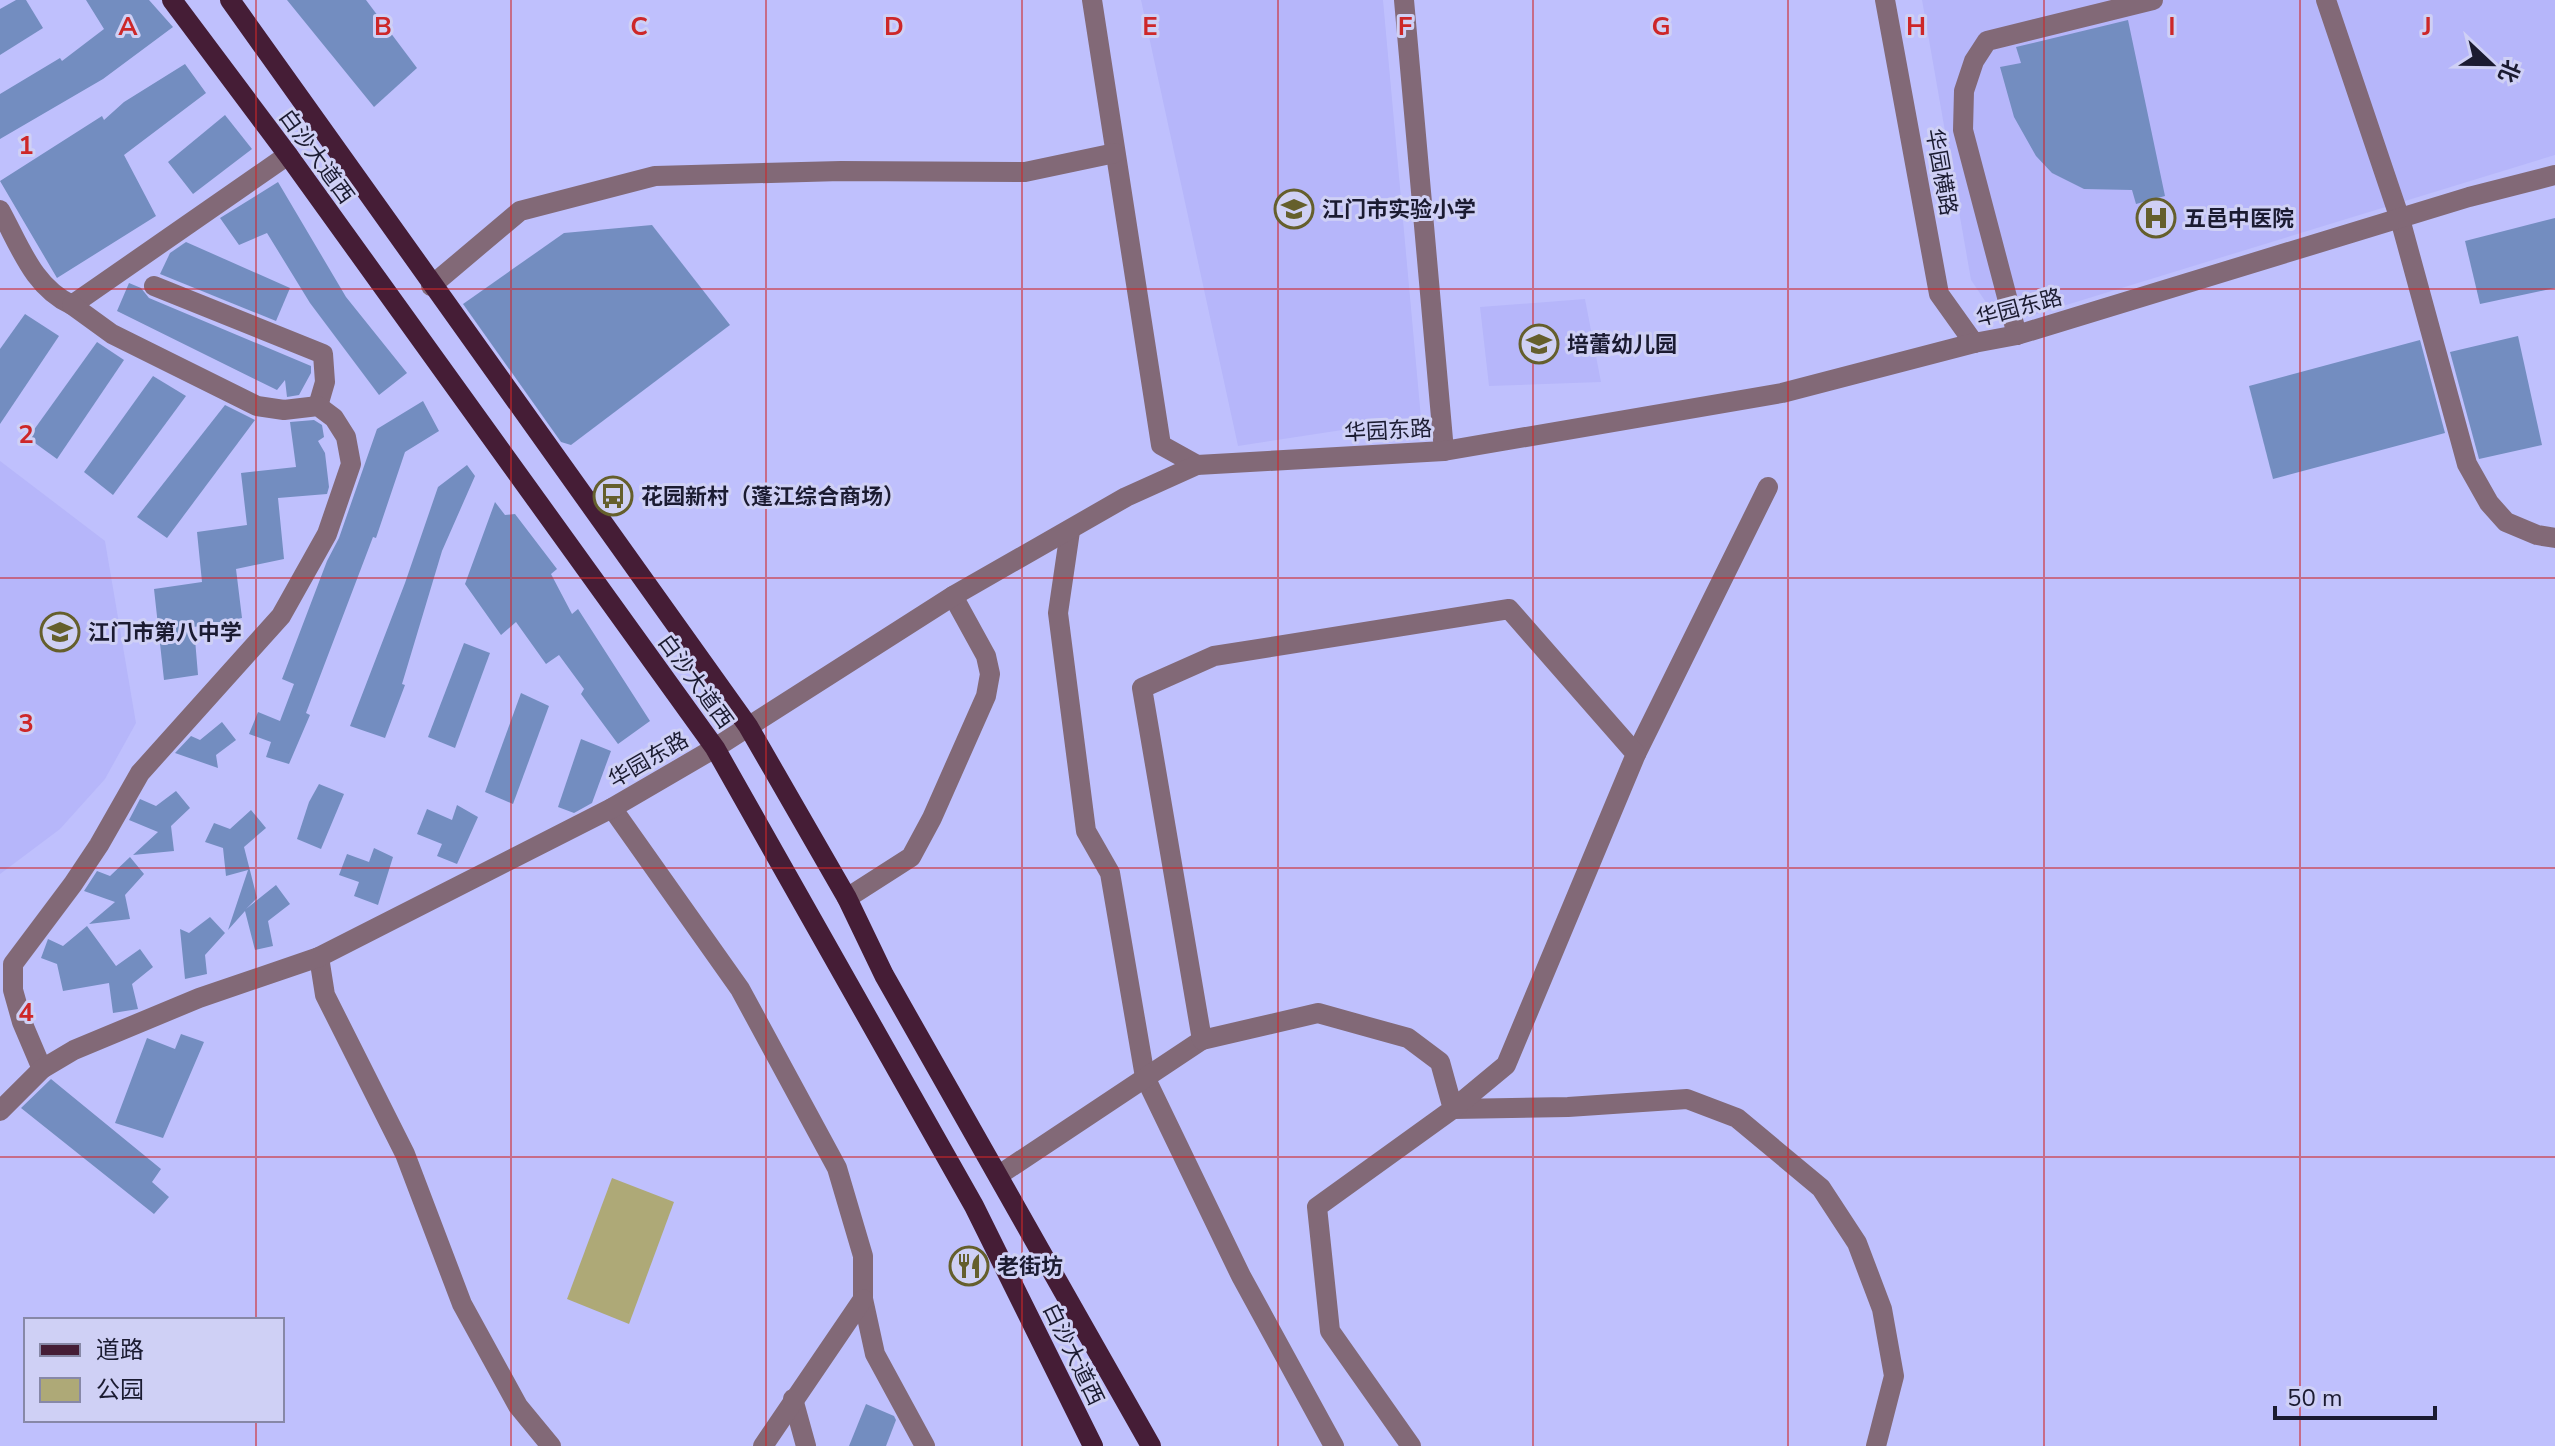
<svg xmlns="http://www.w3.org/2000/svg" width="2555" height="1446" viewBox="0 0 2555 1446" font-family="'Nunito Sans','Noto Sans SC',sans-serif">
  <rect width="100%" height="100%" fill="#bfc0fd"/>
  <g fill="#b6b6fa">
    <path d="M 1141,0 L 1383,0 L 1421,418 L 1238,446 Z"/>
    <path d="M 1922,0 L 2555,0 L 2555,155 L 2001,325 L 1971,280 Z"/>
    <path d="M 1585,299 L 1601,382 L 1489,386 L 1480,307 Z"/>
    <path d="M 0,461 L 105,541 L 136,723 L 105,779 L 60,829 L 0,874 Z"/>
  </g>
  <path fill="#aea977" d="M 612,1178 L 674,1202 L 629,1324 L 567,1299 Z"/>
  <g fill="#738dc0">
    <path d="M 16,0 L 26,0 L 43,28 L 0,55 L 0,9 Z"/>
    <path d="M 86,0 L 149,0 L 173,27 L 103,79 L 0,139 L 0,94 L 60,58 L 62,61 L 104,29 Z"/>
    <path d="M 287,0 L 366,0 L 417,68 L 374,107 Z"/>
    <path d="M 2128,20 L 2165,196 L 2136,204 L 2132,190 L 2084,189 L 2052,173 L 2036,156 L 2014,117 L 2000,67 L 2021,63 L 2016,47 Z"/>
    <path d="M 185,64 L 206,93 L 124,155 L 156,216 L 57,278 L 0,181 L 102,116 L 104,120 L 124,102 Z"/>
    <path d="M 225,115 L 252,149 L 193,194 L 168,162 Z"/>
    <path d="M 278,182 L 346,297 L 407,373 L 379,395 L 310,303 L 267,233 L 239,245 L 220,218 Z"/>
    <path d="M 2555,218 L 2555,288 L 2480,304 L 2465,241 Z"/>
    <path d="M 652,225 L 730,325 L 571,445 L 561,442 L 463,304 L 564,233 Z"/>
    <path d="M 186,242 L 290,288 L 276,321 L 160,274 L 170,253 Z"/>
    <path d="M 129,283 L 141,288 L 149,298 L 311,366 L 311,373 L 299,395 L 287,397 L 285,380 L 277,390 L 117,311 Z"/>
    <path d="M 25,314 L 59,336 L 0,424 L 0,349 Z"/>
    <path d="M 2518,336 L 2542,445 L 2479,459 L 2450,352 Z"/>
    <path d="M 2420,340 L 2445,433 L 2273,479 L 2249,386 Z"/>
    <path d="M 97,342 L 124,360 L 57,459 L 28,438 Z"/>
    <path d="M 153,376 L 186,396 L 113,495 L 84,472 Z"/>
    <path d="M 423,401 L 439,431 L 405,452 L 376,538 L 373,537 L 306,713 L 310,715 L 289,764 L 266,757 L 271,742 L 249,734 L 258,712 L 280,721 L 294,684 L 282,679 L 327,561 L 339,538 L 377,429 Z"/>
    <path d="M 225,405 L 255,420 L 167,538 L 137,517 Z"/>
    <path d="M 314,420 L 322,425 L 324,437 L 318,441 L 325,453 L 329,487 L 327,494 L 278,498 L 284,559 L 236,569 L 242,618 L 194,627 L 198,675 L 164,680 L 154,589 L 202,582 L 197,532 L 247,525 L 241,473 L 296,467 L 290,422 Z"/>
    <path d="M 467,465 L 475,476 L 442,551 L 402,684 L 405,685 L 385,738 L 350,726 L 405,583 L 438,487 Z"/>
    <path d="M 495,502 L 505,515 L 515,514 L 557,569 L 551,574 L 572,614 L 578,609 L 650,721 L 618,744 L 581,694 L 584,689 L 559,655 L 546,664 L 516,622 L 501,635 L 465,584 Z"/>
    <path d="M 464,643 L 490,653 L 455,748 L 428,737 Z"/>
    <path d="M 521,693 L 549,706 L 513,804 L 485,792 Z"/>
    <path d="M 222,722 L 236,740 L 216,755 L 218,768 L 175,753 L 191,736 L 200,740 Z"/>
    <path d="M 581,739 L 611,751 L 592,803 L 574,813 L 558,807 Z"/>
    <path d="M 319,784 L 344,794 L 321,849 L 297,839 L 309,802 Z"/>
    <path d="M 176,791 L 190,808 L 171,826 L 174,851 L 133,855 L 158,832 L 129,820 L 140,799 L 156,806 Z"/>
    <path d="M 457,805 L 478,817 L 457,864 L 437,856 L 442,844 L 417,834 L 427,809 L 452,820 Z"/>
    <path d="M 251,810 L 266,828 L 244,847 L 257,898 L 246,909 L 276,885 L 290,904 L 268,921 L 273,946 L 255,950 L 245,911 L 228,930 L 248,870 L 226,876 L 223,848 L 205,842 L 214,823 L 230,829 Z"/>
    <path d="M 374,848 L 393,857 L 378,905 L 354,896 L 359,882 L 339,875 L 347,854 L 369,862 Z"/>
    <path d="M 130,857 L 144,874 L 125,895 L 130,919 L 89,924 L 115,902 L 84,891 L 97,871 L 110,876 Z"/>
    <path d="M 210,917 L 225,933 L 205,955 L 207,974 L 185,979 L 180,929 L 189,933 Z"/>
    <path d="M 87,926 L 116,966 L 140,949 L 153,967 L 132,984 L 138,1009 L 113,1013 L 109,983 L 63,991 L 57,964 L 41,958 L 48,939 L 63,946 Z"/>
    <path d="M 181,1034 L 204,1042 L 163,1138 L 115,1123 L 147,1038 L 175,1049 Z"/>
    <path d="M 51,1079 L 161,1169 L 152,1182 L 169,1197 L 154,1214 L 21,1108 Z"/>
    <path d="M 866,1404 L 894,1416 L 896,1420 L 886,1446 L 849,1446 Z"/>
  </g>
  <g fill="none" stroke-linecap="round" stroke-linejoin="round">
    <g stroke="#826977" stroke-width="20">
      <path d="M 1092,0 L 1161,445 L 1197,465"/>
      <path d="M 1404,0 L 1444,451"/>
      <path d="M 1885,0 L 1939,294 L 1974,343"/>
      <path d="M 2326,0 L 2400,219 L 2467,464 L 2489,503 L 2506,522 L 2537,535 L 2555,538"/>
      <path d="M 0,210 C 20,246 33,287 72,305 L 288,155"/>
      <path d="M 154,286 L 323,354 L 325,382 L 318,406"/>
      <path d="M 431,286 L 520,211 L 655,176 L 841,171 L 1025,172 L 1115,153"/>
      <path d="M 2017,335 L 1963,130 L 1964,91 L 1974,61 L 1987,41 L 2153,0"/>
      <path d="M 1070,531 L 1058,613 L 1086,831 L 1110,873 L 1145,1077 L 1241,1276 L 1334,1446"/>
      <path d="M 1636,754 L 1768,487"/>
      <path d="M 612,808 L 740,989 L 837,1168 L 863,1256 L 863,1299 L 875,1354 L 925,1446"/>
      <path d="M 847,898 L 911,857 L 932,818 L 986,696 L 990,674 L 986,656 L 953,596"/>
      <path d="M 319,957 L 325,995 L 405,1154 L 462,1304 L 518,1406 L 551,1446"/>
      <path d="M 42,1069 L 22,1022 L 13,990 L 13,964 L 73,884 L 99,845 L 140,773 L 281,616 L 327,534 L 351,464 L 346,437 L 334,418 L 318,406 L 284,410 L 257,406 L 112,334 L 72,305"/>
      <path d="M 1453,1109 L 1568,1107 L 1687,1099 L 1737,1118 L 1821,1188 L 1857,1243 L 1882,1309 L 1894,1376 L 1876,1446"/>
      <path d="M 0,1111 L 42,1069 L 74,1050 L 199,998 L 319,957 L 612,808 L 715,748 L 953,596 L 1126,497 L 1197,465 L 1444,451 L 1782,393 L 1974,343 L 2017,335 L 2469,197 L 2555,175"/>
      <path d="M 999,1175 L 1202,1040"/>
      <path d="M 793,1399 L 806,1446"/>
      <path d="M 763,1446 L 863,1299"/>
      <path d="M 1411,1446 L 1330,1331 L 1317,1207 L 1453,1109 L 1506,1065 L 1636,754 L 1509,609 L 1214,656 L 1142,688 L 1202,1040 L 1318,1013 L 1408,1038 L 1440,1062 L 1453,1109"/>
    </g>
    <g stroke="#451d36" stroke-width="20">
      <path d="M 172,0 L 288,155 L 715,748 L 974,1206 L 1093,1446"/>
      <path d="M 230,0 L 748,726 L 847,898 L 884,975 L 1151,1446"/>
    </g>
  </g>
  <path fill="none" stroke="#cd2728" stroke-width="2" stroke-opacity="0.55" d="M 256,0 L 256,1320M 511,0 L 511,1446M 766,0 L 766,1446M 1022,0 L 1022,1446M 1278,0 L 1278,1446M 1533,0 L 1533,1446M 1788,0 L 1788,1446M 2044,0 L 2044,1446M 2300,0 L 2300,1446M 0,289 L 2555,289M 0,578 L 2555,578M 0,868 L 2555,868M 0,1157 L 2555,1157M 256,1420 L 256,1446"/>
  <defs>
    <g id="school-ring" transform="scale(2)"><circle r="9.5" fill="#cfd0f5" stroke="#655f2c" stroke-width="1.5"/><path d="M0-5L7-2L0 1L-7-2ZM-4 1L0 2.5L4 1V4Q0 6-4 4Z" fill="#655f2c"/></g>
    <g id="hospital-ring" transform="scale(2)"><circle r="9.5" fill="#cfd0f5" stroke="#655f2c" stroke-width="1.5"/><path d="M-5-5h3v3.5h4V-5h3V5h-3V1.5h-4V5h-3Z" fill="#655f2c"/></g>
    <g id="bus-ring" transform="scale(2)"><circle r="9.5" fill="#cfd0f5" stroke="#655f2c" stroke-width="1.5"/><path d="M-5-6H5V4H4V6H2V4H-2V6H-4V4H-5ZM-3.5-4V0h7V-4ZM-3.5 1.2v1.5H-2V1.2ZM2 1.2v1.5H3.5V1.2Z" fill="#655f2c"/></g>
    <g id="restaurant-ring" transform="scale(2)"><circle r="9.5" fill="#cfd0f5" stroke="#655f2c" stroke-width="1.5"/><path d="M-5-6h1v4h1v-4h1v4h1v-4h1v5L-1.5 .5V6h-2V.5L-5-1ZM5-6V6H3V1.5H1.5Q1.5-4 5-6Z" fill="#655f2c"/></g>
  </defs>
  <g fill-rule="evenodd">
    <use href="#school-ring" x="1294" y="209"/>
    <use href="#hospital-ring" x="2156" y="218"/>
    <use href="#school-ring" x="1539" y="344"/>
    <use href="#bus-ring" x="613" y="496"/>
    <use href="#school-ring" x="60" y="632"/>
    <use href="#restaurant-ring" x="969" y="1266"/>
  </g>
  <g text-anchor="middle" stroke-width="6" stroke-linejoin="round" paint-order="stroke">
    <g font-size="22" fill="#1b1b31" stroke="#cfd0f5">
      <text transform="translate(317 156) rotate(54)" y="8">白沙大道西</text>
      <text transform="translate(1942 172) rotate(80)" y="8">华园横路</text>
      <text transform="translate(2019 307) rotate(-15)" y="8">华园东路</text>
      <text transform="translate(1388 430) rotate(-3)" y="8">华园东路</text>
      <text transform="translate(696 681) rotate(54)" y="8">白沙大道西</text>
      <text transform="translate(648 759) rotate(-30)" y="8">华园东路</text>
      <text transform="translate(1074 1354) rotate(64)" y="8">白沙大道西</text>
    </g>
    <g font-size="22" font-weight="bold" fill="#1b1b31" stroke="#cfd0f5" text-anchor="start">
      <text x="1322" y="217">江门市实验小学</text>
      <text x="2184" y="226">五邑中医院</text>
      <text x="1567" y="352">培蕾幼儿园</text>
      <text x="641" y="504">花园新村（蓬江综合商场）</text>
      <text x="88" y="640">江门市第八中学</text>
      <text x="997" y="1274">老街坊</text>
    </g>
  </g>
  <g font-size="26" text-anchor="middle" font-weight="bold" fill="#cd2728" stroke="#cfd0f5" stroke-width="6" stroke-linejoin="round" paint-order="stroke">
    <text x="128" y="35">A</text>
    <text x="383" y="35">B</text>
    <text x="639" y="35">C</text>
    <text x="894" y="35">D</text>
    <text x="1150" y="35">E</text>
    <text x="1405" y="35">F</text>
    <text x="1661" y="35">G</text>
    <text x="1916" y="35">H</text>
    <text x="2172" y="35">I</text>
    <text x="2427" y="35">J</text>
    <text x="26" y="154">1</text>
    <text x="26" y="443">2</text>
    <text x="26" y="732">3</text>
    <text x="26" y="1021">4</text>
  </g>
  <rect x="24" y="1318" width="260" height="104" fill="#cfd0f5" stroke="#8788a7" stroke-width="2"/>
  <rect x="40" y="1344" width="40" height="12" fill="#451d36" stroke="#8788a7" stroke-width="2"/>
  <text x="96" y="1358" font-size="24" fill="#1b1b31">道路</text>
  <rect x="40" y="1378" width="40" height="24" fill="#aea977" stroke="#8788a7" stroke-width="2"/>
  <text x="96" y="1398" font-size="24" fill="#1b1b31">公园</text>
  <g transform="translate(2491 64) rotate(112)" stroke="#cfd0f5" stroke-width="6" paint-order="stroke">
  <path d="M0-6L14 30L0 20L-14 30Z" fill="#1b1b31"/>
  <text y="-12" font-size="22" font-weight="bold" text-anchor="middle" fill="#1b1b31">北</text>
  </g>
  <path d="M2275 1406v12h160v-12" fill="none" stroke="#1b1b31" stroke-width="4"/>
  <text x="2287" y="1406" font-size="24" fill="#1b1b31" stroke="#cfd0f5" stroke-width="6" paint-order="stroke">50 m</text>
</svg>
